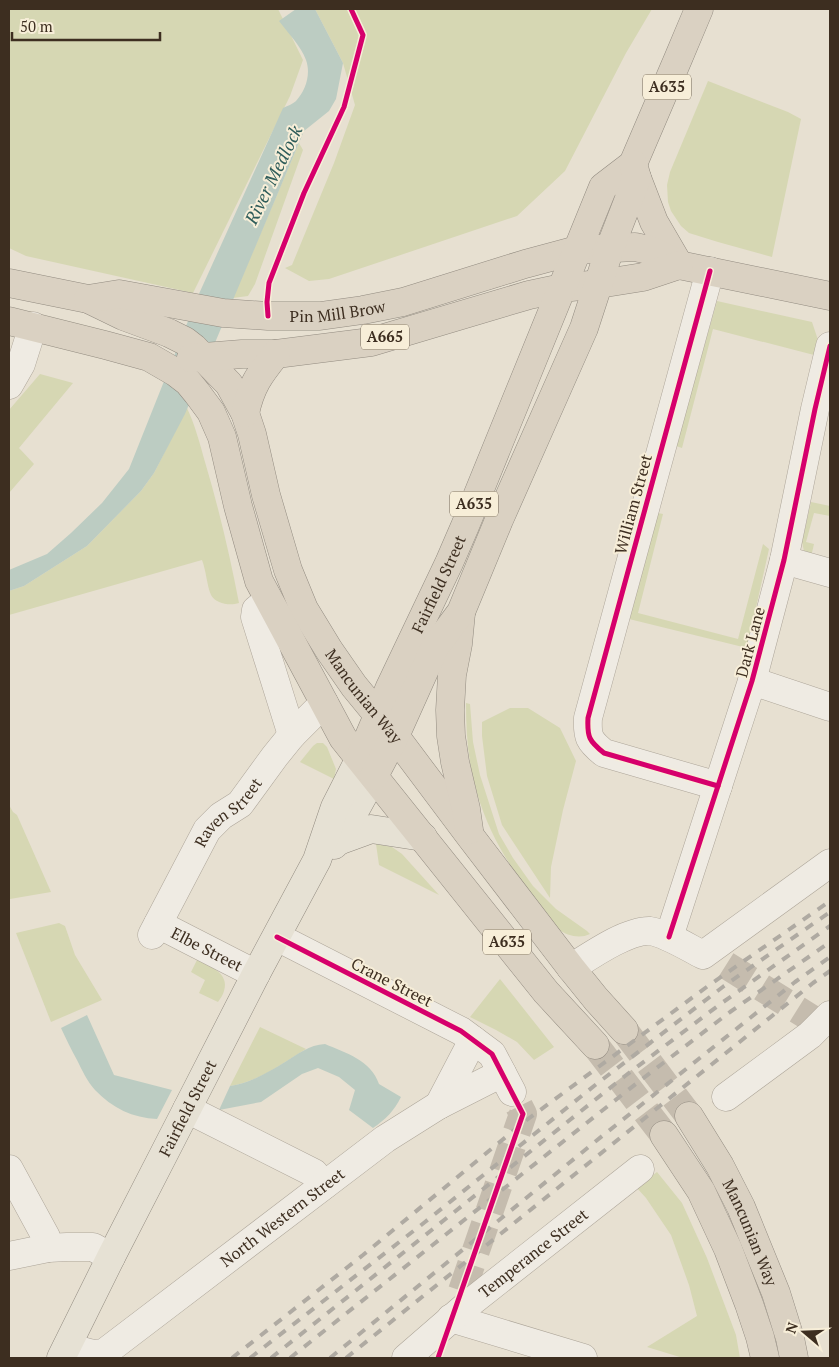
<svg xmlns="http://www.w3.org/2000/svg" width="839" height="1367" viewBox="0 0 839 1367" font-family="'PT Serif',serif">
  <rect width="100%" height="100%" fill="#e7e0d1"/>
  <g fill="#d6d7b3">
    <path d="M 9,9 L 278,9 L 303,60 L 290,96 L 193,293 L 26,256 L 9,248 Z"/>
    <path d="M 315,9 L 652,9 L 626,53 L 565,171 L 517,216 L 329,279 L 309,281 L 285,268 L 292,265 L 334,163 L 355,105 L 343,63 Z"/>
    <path d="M 708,81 L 788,112 L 801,119 L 772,257 L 718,242 L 689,233 L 681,226 L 671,211 L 668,202 L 667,185 L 670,172 Z"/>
    <path d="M 299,143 L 303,150 L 255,284 L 248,296 L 233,298 Z"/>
    <path d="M 717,301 L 812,322 L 818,340 L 814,355 L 713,329 L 682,448 L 676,446 Z"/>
    <path d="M 40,374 L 73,383 L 19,448 L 34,464 L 9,493 L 9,410 Z"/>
    <path d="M 187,408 C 195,425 200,444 205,462 C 219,509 230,556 239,603 C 230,606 216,604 211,595 C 207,586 206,570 202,560 L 9,615 L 9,591 L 24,586 L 87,546 L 141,491 L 154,473 Z"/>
    <path d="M 811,502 L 830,506 L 830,516 L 814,513 L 806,542 L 814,544 L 811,557 L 805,556 L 802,542 Z"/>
    <path d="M 658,513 L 663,514 L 638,613 L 738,639 L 763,544 L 769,549 L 747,648 L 629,619 Z"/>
    <path d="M 466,703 L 470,704 L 473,742 L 480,775 L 499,834 L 513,858 L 533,886 L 556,909 L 587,931 L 590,934 C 580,939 567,936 558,929 C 550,923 545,913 539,905 C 511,869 490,837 477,793 C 468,764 466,733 466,703 Z"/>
    <path d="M 510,708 L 528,708 L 560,728 L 576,761 L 563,810 L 551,867 L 550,898 L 502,825 L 487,776 L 482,736 L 482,722 Z"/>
    <path d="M 317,743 L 323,743 L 327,747 L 336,769 L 334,779 L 300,762 L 313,746 Z"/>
    <path d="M 9,805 L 13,812 L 17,815 L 51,892 L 10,899 L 9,898 Z"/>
    <path d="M 376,844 L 392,847 L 402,854 L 439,895 L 379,865 Z"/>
    <path d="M 59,923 L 65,926 L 75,955 L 102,1000 L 51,1022 L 16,933 Z"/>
    <path d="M 197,960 C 209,966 230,973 224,991 C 223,995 220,999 218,1002 L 199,993 L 205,980 L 191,972 Z"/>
    <path d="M 500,979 L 554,1047 L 534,1060 L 517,1042 L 496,1030 L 470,1017 Z"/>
    <path d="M 260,1027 L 306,1049 C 283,1063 258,1082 230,1086 Z"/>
    <path d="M 657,1172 L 682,1203 L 707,1258 L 736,1335 L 740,1358 L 683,1358 L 647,1347 L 697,1316 L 689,1285 L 671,1235 L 646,1198 L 637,1188 Z"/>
  </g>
  <g fill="#bcccc2">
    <path d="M 296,9 L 315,9 L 343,63 L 336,99 L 329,111 L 304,131 L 185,414 L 154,473 L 141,491 L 87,546 L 24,586 L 9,591 L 9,570 L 47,554 L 71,533 L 102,503 L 129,469 L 198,296 L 283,108 C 287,106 293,104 296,101 C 306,90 311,74 306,60 C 301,46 288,33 279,21 Z"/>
    <path d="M 87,1015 L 114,1075 L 172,1090 L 157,1119 C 133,1118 112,1108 95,1090 C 87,1081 82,1070 77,1060 C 71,1049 66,1039 61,1028 Z"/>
    <path d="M 325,1044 C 346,1053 371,1060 379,1084 L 401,1097 C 394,1111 386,1119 373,1128 L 349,1110 L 355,1090 L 339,1077 L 318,1068 L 302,1074 L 261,1102 L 219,1110 L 230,1086 C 250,1083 269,1072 285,1062 C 298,1054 309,1045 325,1044 Z"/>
  </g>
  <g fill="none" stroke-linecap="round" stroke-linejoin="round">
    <g stroke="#c5bcae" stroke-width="28" stroke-dasharray="28 14" stroke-linecap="butt">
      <path d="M 726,965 L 814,1020"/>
      <path d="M 462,1291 L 523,1114 L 512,1092"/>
    </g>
    <g stroke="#c5bcae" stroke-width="28" stroke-dasharray="28 14" stroke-linecap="butt">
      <path d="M 624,1030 L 689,1116"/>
      <path d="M 595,1045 L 664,1135"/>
    </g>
    <g stroke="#ada599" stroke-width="29">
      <g id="minor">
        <path d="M 710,271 L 588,718 C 587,737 589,741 604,753 L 718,786"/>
        <path d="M 9,385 L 21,364 L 33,326"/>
        <path d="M 784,560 L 830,573"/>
        <path d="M 268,600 L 256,610 L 255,617 L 292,735"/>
        <path d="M 752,681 L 830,707"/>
        <path id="s1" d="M 158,924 L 240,966 L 256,974"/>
        <path id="s2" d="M 152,935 L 207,830 L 221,816 L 240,804 L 275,756 L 292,735 L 324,703"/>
        <path d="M 277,937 L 461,1031 L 492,1054 L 512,1092"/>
        <path d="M 669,937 L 752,681 L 784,560 L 815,409 L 830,346"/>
        <path d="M 571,968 C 590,956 627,930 650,931 C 665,933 689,948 703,955 L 830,863"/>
        <path d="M 726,1097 L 810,1035 L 830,1015"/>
        <path d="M 439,1105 L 473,1040"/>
        <path d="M 187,1109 L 314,1173 L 324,1185"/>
        <path d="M 9,1169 L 46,1237 L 48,1248"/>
        <path d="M 9,1256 L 48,1248 L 67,1247 L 93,1247 L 111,1257"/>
        <path d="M 451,1318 L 583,1358"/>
        <path id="s3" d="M 67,1347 L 93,1354 L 104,1353 L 385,1139 L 439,1105 L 502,1073"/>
        <path id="s4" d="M 406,1358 L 466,1306 L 640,1169"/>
      </g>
    </g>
    <g stroke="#928b80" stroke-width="29">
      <g id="major">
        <path d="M 338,841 L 371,829 L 423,837"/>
        <path d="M 334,845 L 338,841 L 374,776"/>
        <path id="s5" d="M 61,1358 L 111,1257 L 187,1109 L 256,974 L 317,860 L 335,807 L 360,758"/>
      </g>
    </g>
    <g stroke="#928b80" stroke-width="29">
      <g id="highway">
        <path d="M 637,178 L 654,222 L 679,265"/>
        <path id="s6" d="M 9,283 L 88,299 L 123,316 L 169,333 L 185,341 L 194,348 L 229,384 L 245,413 L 252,434 L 266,495 L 288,570 L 304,609 L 329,650 L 354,686 L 395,736 L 470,836 L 571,968 L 596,999 L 624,1030"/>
        <path id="s7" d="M 88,299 L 119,294 L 223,313 L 268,316 L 320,316 L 363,310 L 403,302 L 525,264 L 577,250 L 635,247 L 649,250 L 679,265 L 830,296"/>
        <path d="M 9,321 L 105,345 L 149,357 L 175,372 L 188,382 L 197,393 L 211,412 L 222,437 L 238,506 L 259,581 L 343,738 L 546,992 L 595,1045"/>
        <path d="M 191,358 L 242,354 L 276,354 L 371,342 L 529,295 L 562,288 L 599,284 L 643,277 L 679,265"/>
        <path d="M 245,413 C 251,386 259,375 276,354"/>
        <path d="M 461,613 L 458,644 L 452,675 L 450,710 L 451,736 L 455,762 L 466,809 L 469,830"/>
        <path id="s8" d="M 360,758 L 390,687 L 449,563 L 465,526 L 603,187 L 633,164 L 678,59 L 699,9"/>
        <path d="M 374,776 L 395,736 L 435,647 L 461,612 L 499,520 L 584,328 L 610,248 L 637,178 L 633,164"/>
        <path id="s9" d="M 689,1116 L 720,1166 L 741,1207 L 776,1293 L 790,1338 L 794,1358"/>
        <path d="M 664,1135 L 701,1191 L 728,1249 L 749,1304 L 760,1337 L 765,1358"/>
      </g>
    </g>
    <use href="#minor" stroke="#efebe3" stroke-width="28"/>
    <use href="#major" stroke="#e6e1d4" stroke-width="28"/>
    <use href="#highway" stroke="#dad1c2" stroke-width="28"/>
    <g stroke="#afaaa2" stroke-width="4" stroke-dasharray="9 9" stroke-linecap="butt">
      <path d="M 232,1358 L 363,1255 L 524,1122 L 708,986 L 830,901"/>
      <path d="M 250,1358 L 425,1222 L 594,1086 L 724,986 L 830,912"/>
      <path d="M 271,1358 L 625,1076 L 719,1005 L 830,926"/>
      <path d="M 290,1358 L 637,1083 L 730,1012 L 830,942"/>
      <path d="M 330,1358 L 596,1141 L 795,982 L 830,957"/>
      <path d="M 346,1358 L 813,983 L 830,971"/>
    </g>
    <g stroke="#f7eed8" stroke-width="8">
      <g id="cycleway">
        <path d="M 710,271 L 588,718 C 587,737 589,741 604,753 L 718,786"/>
        <path d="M 268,316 L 267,302 L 269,283 L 304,193 L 344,107 L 363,35 L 351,9"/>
        <path d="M 277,937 L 461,1031 L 492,1054 L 523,1114 L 438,1358"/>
        <path d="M 669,937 L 752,681 L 784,560 L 815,409 L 830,346"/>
      </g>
    </g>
    <use href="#cycleway" stroke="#d6006c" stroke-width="5"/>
  </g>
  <g text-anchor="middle" stroke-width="4" stroke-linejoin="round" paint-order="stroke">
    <g fill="#f7eed8" stroke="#756857" stroke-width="1">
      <rect x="643" y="74.5" width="48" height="25" rx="4"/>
      <rect x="361" y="324.5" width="48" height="25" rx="4"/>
      <rect x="450" y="491.5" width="48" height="25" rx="4"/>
      <rect x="483" y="929.5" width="48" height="25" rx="4"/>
    </g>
    <g font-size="15" font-weight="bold" fill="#3d2e20">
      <text x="667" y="92">A635</text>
      <text x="385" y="342">A665</text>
      <text x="474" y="509">A635</text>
      <text x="507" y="947">A635</text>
    </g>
    <g font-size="16" fill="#3d2e20" stroke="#f7eed8">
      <text dy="6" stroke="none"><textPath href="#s7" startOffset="252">Pin Mill Brow</textPath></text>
      <text transform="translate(633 504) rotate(-75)" y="6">William Street</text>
      <text dy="6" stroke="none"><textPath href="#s8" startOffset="191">Fairfield Street</textPath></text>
      <text transform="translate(750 642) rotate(-75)" y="6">Dark Lane</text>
      <text dy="6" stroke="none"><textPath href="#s6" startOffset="592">Mancunian Way</textPath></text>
      <text dy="6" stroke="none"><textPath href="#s2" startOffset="146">Raven Street</textPath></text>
      <text dy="6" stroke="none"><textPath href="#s1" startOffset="55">Elbe Street</textPath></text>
      <text transform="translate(392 982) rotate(27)" y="6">Crane Street</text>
      <text dy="6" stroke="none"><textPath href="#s5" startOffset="280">Fairfield Street</textPath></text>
      <text dy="6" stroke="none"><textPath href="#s3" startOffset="262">North Western Street</textPath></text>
      <text dy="6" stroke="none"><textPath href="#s9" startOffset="132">Mancunian Way</textPath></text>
      <text dy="6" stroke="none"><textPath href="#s4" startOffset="165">Temperance Street</textPath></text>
    </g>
    <g font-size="18" font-style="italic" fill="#2f5d5a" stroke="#f7eed8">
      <text transform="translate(274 175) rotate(-64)" y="6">River Medlock</text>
    </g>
  </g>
  <rect width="839" height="1367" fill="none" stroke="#3d2e20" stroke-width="20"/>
  <g transform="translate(804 1332) rotate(289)" stroke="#f7eed8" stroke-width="4" paint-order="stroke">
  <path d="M0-4L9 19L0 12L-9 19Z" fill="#3d2e20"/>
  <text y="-8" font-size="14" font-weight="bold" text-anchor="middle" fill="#3d2e20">N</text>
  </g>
  <path d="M12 32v8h148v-8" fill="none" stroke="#3d2e20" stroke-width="2.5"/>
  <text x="20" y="32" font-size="15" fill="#3d2e20" stroke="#f7eed8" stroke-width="4" paint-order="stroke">50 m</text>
</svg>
